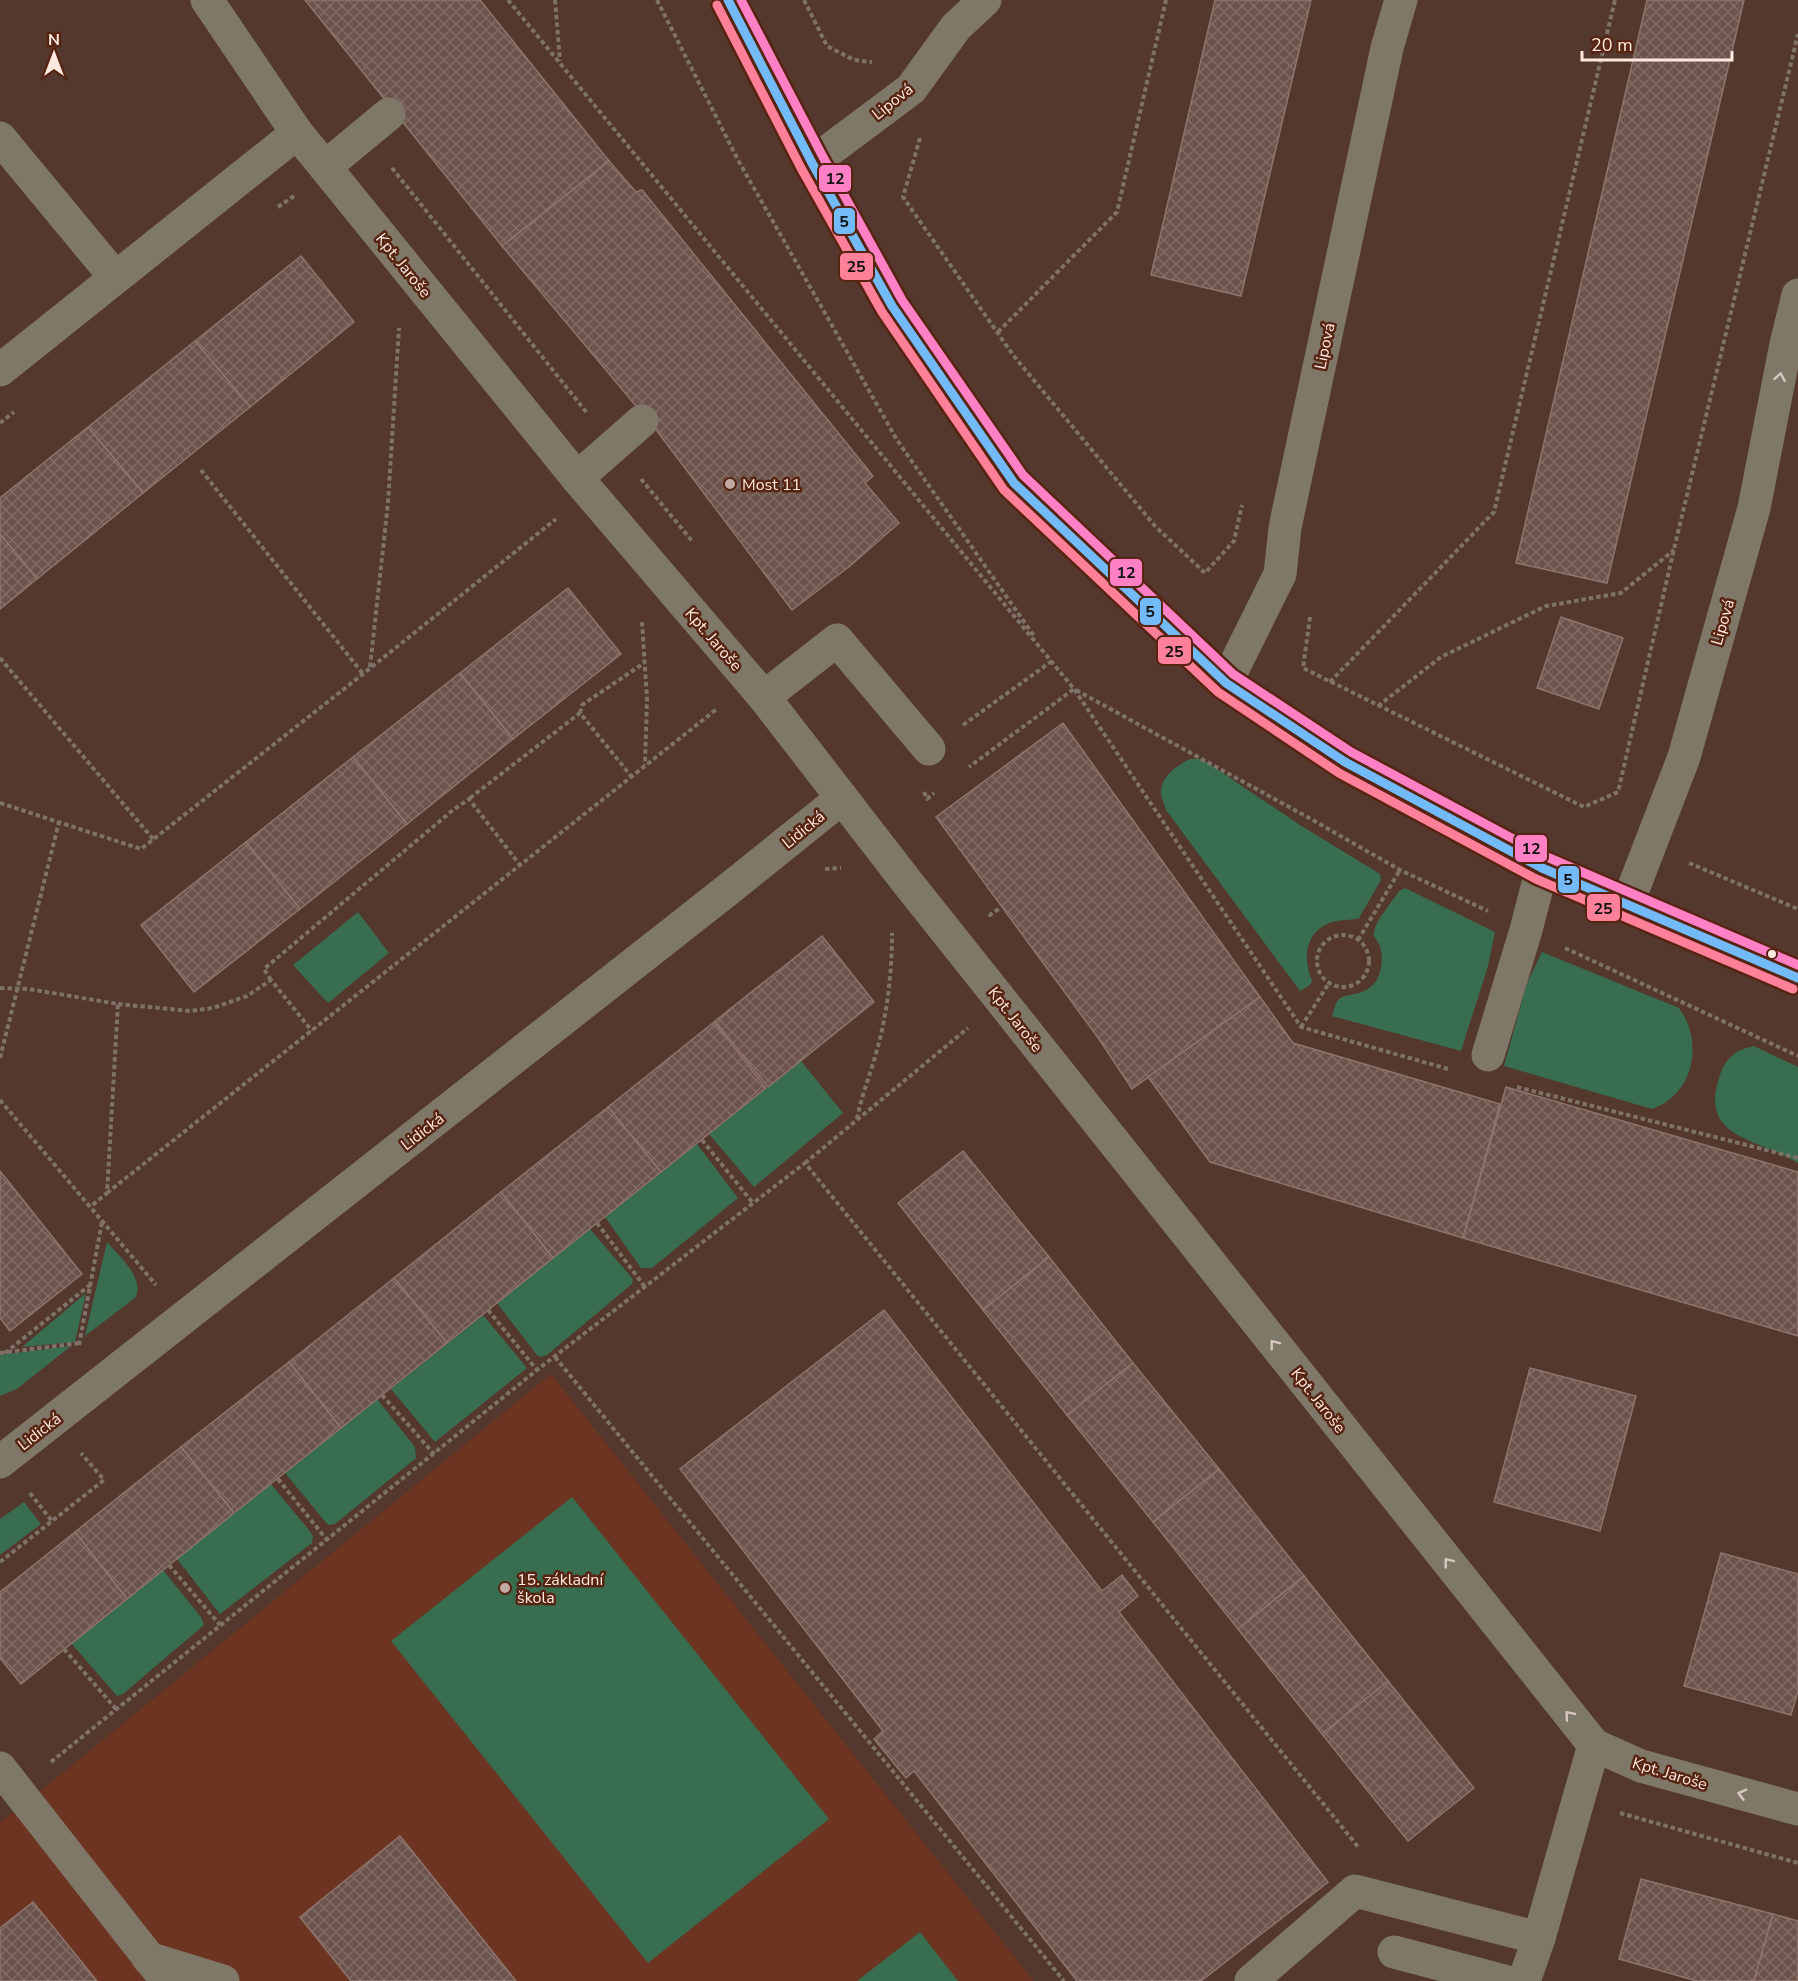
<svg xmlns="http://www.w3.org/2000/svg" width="1798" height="1981" viewBox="0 0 1798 1981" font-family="'Nunito Sans',sans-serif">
  <defs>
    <pattern id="building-cross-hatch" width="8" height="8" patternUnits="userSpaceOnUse" patternTransform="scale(1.5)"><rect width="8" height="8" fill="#6c534b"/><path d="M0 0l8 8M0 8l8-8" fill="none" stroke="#826c65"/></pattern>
  </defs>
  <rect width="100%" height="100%" fill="#54372d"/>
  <path fill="#6c3421" d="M 551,1374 L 1034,1981 L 0,1981 L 0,1822 L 27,1802 Z"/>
  <g fill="#386d50">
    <path d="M 1190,759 L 1202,759 L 1300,825 L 1380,874 L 1381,880 L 1359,918 C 1350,921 1339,919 1330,923 C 1304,933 1303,959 1312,981 L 1310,985 L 1300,991 L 1166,810 C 1165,805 1160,796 1161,791 C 1162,775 1178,765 1190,759 Z"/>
    <path d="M 1405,888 L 1495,932 L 1488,966 L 1461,1051 L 1332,1016 C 1334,1011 1335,1003 1339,999 C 1347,992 1364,998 1376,981 C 1382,971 1384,955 1379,944 C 1377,939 1373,938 1374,932 C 1376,920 1392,902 1399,891 Z"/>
    <path d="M 358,912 L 389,953 L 328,1003 L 293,965 Z"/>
    <path d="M 1542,952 L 1679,1008 C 1704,1042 1694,1094 1652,1109 L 1504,1066 L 1527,983 Z"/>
    <path d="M 1754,1046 L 1798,1067 L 1798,1163 C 1759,1138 1699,1140 1719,1078 C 1725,1059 1734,1050 1754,1046 Z"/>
    <path d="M 801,1061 L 843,1113 L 754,1187 L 709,1134 Z"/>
    <path d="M 697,1144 L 738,1198 L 652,1268 L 641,1268 L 605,1217 Z"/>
    <path d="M 590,1229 L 633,1279 L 632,1284 L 547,1355 L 541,1357 L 537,1355 L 497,1303 Z"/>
    <path d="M 107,1242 C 119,1256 146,1279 135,1298 L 85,1336 Z"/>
    <path d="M 86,1293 L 75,1342 L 22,1347 Z"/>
    <path d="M 483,1315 L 527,1368 L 435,1442 L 391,1389 Z"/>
    <path d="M 71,1346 L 17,1389 L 0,1396 L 0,1355 Z"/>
    <path d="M 377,1399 L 415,1447 L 416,1458 L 335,1524 L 328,1525 L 285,1473 Z"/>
    <path d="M 271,1484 L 309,1530 L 313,1536 L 312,1543 L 220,1614 L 177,1559 Z"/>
    <path d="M 572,1497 L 829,1819 L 648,1963 L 391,1641 Z"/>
    <path d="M 24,1502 L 41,1524 L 0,1555 L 0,1519 Z"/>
    <path d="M 163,1570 L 201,1617 L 204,1625 L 123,1694 L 117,1696 L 71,1643 Z"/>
    <path d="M 920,1932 L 958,1981 L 857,1981 Z"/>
  </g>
  <g fill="url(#building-cross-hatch)" stroke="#8e756c" stroke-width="1.5">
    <path d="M 305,0 L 480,0 L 609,161 L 502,246 Z"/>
    <path d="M 1215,0 L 1311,0 L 1241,296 L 1151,275 Z"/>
    <path d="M 1647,0 L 1744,0 L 1607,583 L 1516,563 Z"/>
    <path d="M 609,161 L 636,192 L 642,190 L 873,476 L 865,483 L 899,523 L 850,566 L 792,610 L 657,431 L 502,246 Z"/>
    <path d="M 301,256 L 354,322 L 250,407 L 195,341 Z"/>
    <path d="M 195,341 L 250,407 L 143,493 L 88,427 Z"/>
    <path d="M 88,427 L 143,493 L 37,579 L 0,534 L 0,498 Z"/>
    <path d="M 0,534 L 37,579 L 0,609 Z"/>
    <path d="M 568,588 L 621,654 L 513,739 L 460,673 Z"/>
    <path d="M 1561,617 L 1623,638 L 1599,709 L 1537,688 Z"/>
    <path d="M 460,673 L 513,739 L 407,824 L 353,757 Z"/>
    <path d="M 1063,723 L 1260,997 L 1132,1089 L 1099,1039 L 936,817 Z"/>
    <path d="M 353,757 L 407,824 L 300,909 L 246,842 Z"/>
    <path d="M 246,842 L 300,909 L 194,992 L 141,925 Z"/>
    <path d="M 822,936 L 874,1002 L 768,1087 L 715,1021 Z"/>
    <path d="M 1260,997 L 1293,1043 L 1500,1104 L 1463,1238 L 1210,1162 L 1148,1077 Z"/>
    <path d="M 714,1022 L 766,1088 L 661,1172 L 608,1107 Z"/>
    <path d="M 1506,1087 L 1798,1172 L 1798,1336 L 1463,1238 Z"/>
    <path d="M 608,1107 L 661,1172 L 553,1258 L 501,1192 Z"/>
    <path d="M 963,1151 L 1049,1257 L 983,1310 L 898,1203 Z"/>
    <path d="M 0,1171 L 82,1274 L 10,1331 L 0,1318 Z"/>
    <path d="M 501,1192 L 553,1258 L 447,1343 L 394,1278 Z"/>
    <path d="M 1049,1257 L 1133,1363 L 1067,1415 L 983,1310 Z"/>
    <path d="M 394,1278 L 447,1343 L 341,1428 L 289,1362 Z"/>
    <path d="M 884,1310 L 1102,1591 L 1122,1575 L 1138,1596 L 1119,1612 L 1328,1882 L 1201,1981 L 1077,1981 L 914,1771 L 906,1778 L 874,1739 L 883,1731 L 680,1469 Z"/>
    <path d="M 289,1362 L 341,1428 L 234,1513 L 181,1447 Z"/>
    <path d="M 1133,1363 L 1219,1469 L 1153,1522 L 1067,1415 Z"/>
    <path d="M 1530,1368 L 1636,1396 L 1600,1531 L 1494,1502 Z"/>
    <path d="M 181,1447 L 234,1513 L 127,1599 L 75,1532 Z"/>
    <path d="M 1219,1469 L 1304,1576 L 1238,1629 L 1153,1522 Z"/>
    <path d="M 75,1532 L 127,1599 L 21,1684 L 0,1658 L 0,1592 Z"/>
    <path d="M 1721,1553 L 1798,1574 L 1798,1691 L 1791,1715 L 1684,1686 Z"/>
    <path d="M 1304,1576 L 1388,1681 L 1322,1734 L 1238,1629 Z"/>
    <path d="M 1388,1681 L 1474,1788 L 1408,1841 L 1322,1734 Z"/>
    <path d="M 400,1836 L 516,1981 L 351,1981 L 300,1917 Z"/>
    <path d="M 1641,1879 L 1773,1914 L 1754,1981 L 1697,1981 L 1619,1959 Z"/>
    <path d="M 33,1902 L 97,1981 L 0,1981 L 0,1928 Z"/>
    <path d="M 1773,1914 L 1798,1921 L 1798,1981 L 1754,1981 Z"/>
  </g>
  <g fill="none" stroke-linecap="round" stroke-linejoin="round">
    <g stroke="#7f7268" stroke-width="4" stroke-dasharray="4.5 3" stroke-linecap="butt">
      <path d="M 508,0 L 1074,689 L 969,767"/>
      <path d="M 555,0 L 560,61"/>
      <path d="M 657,0 L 738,160 L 897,440 L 1034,636"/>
      <path d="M 804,0 L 827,46 L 854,60 L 872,62"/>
      <path d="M 920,138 L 903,197 L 1013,355 L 1155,526 L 1205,573 L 1234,541 L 1242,505"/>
      <path d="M 392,168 L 587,413"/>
      <path d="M 278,207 L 294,196"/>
      <path d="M 998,332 L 1117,212 L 1166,0"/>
      <path d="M 0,423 L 14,412"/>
      <path d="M 201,470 L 363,674"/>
      <path d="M 641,479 L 692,541"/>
      <path d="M 1310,617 L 1303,668 L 1584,807 L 1618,792 L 1674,549 L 1798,34"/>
      <path d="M 642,622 L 647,699 L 645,765"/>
      <path d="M 0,658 L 153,839"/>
      <path d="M 370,667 L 388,503 L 399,328"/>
      <path d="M 1330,682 L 1494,512 L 1615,0"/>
      <path d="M 1378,706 L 1441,657 L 1546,606 L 1621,593 L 1674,550"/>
      <path d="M 580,713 L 582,705 L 644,663"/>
      <path d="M 963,725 L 1052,661"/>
      <path d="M 924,792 L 927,799 L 934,793"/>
      <path d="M 470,798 L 580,713 L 631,776"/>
      <path d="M 0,803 L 141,849 L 363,674 L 556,519"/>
      <path d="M 1689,863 L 1798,909"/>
      <path d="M 825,869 L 841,868"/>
      <path d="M 989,914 L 990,915 L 1000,908"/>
      <circle cx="1343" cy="961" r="26"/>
      <path d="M 1358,940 L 1400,870"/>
      <path d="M 1565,948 L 1798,1056"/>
      <path d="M 271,980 L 264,969 L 453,810 L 469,799 L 520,865"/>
      <path d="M 0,988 L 29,989 L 118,1004 L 107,1193 L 90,1207"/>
      <path d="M 118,1004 L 190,1011 L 213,1008 L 247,996 L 271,980 L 312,1031"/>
      <path d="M 1301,1027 L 1329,983"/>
      <path d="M 0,1058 L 59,822"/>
      <path d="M 1448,1069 L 1301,1027 L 1074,689 L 1311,819 L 1400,870 L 1488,911"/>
      <path d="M 1517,1087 L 1798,1158"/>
      <path d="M 0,1100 L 156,1285"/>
      <path d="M 857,1119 C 861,1097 869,1078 875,1057 C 887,1017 892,974 892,933"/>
      <path d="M 702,1140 L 753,1203"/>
      <path d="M 805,1163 L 968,1028"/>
      <path d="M 107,1193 L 718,708"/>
      <path d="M 597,1223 L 645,1287"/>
      <path d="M 488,1310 L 537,1370"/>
      <path d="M 79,1345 L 102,1222"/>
      <path d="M 0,1353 L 80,1343"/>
      <path d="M 5,1353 L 90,1285"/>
      <path d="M 555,1357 L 1064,1981"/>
      <path d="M 382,1395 L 434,1454"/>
      <path d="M 278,1479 L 327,1540"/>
      <path d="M 30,1493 L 52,1521"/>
      <path d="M 0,1562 L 104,1480 L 81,1453"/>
      <path d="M 169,1565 L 220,1625"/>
      <path d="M 64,1649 L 116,1709"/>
      <path d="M 51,1762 L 537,1370 L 805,1163 L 1359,1848"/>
      <path d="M 1620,1813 L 1798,1863"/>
    </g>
    <g stroke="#7f7869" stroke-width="33">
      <path d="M 207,0 L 297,133 L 325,167 L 577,478 L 764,697 L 907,882 L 1594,1745 L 1641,1766 L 1798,1809"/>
      <path d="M 728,0 L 812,163 L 892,306 L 1014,483 L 1226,683 L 1345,762 L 1542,868 L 1798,978"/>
      <path d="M 0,138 L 115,277"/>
      <path d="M 812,163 L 911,89 L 956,27 L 985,0"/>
      <path d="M 325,167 L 389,114"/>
      <path d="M 0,370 L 297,133"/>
      <path d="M 577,478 L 642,421"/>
      <path d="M 1226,683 L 1280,574 L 1285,528 L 1291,499 L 1387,48 L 1401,0"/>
      <path d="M 764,697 L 837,640 L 929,749"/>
      <path d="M 1627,905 L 1684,757 L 1754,508 L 1786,344 L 1798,295"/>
      <path d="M 1488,1055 L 1526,930 L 1542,868"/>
      <path d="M 0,1462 L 730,888 L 842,798"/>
      <path d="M 0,1768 L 167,1981"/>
      <path d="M 1394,1952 L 1504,1981"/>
      <path d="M 148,1958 L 223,1981"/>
      <path d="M 1251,1981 L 1355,1891 L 1539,1938 L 1594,1745"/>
      <path d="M 1524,1981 L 1539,1938"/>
    </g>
    <g stroke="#582412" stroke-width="14">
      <path id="bus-1" d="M 728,0 L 812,163 L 892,306 L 1014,483 L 1226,683 L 1345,762 L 1542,868 L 1798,978"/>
    </g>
    <g stroke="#582412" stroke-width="14">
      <path id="bus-2" d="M 717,5 L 801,168 L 882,312 L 1004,490 L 1218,692 L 1339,773 L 1536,879 L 1793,989"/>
    </g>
    <g stroke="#582412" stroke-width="14">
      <path id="bus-3" d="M 741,0 L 823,157 L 902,300 L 1023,475 L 1233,674 L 1351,752 L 1547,857 L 1798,965"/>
    </g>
    <use href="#bus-1" stroke="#73baf8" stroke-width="9"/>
    <use href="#bus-2" stroke="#ff8098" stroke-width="9"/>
    <use href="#bus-3" stroke="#ff80c5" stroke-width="9"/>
  </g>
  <defs><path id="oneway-chevron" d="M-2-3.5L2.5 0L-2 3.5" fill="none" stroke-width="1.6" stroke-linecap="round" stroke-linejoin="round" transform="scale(1.5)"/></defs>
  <g stroke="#d8c7be">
    <use href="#oneway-chevron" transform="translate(1780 377) rotate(-80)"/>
    <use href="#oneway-chevron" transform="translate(1274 1344) rotate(-128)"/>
    <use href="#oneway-chevron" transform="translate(1448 1562) rotate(-128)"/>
    <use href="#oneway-chevron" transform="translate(1569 1715) rotate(-130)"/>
    <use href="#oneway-chevron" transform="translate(1742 1794) rotate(-165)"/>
  </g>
  <g fill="#c2aba3" stroke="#582412" stroke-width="2">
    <circle cx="730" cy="484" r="6"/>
    <circle cx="505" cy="1588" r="6"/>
  </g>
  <circle fill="#fee9e2" stroke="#582412" stroke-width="2" cx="1772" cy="954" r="5"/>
  <g text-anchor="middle" stroke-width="5" stroke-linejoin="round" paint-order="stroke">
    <g font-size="16" fill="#fee9e2" stroke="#582412">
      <text transform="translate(892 101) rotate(-39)" y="6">Lipová</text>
      <text transform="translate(404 265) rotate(51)" y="6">Kpt. Jaroše</text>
      <text transform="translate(1324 346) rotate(-78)" y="6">Lipová</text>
      <text transform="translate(1722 622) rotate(-74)" y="6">Lipová</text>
      <text transform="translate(714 639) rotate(49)" y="6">Kpt. Jaroše</text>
      <text transform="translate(803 829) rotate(-39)" y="6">Lidická</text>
      <text transform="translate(1016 1019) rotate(52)" y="6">Kpt. Jaroše</text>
      <text transform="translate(422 1131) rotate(-38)" y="6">Lidická</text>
      <text transform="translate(1319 1400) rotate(52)" y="6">Kpt. Jaroše</text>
      <text transform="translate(39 1431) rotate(-38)" y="6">Lidická</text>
      <text transform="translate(1670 1773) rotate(17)" y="6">Kpt. Jaroše</text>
    </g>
    <g font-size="16" fill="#fee9e2" stroke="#582412" text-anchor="start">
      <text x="742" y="490">Most 11</text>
      <text x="517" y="1585">15. základní<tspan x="517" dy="18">škola</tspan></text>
    </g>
  </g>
  <g stroke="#582412" stroke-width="2">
    <rect x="818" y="164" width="34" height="29" rx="6" fill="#ff80c5"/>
    <rect x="833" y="207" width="23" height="28" rx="6" fill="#73baf8"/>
    <rect x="839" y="252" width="35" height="29" rx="6" fill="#ff8098"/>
    <rect x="1109" y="558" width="34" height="29" rx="6" fill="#ff80c5"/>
    <rect x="1139" y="597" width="23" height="29" rx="6" fill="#73baf8"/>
    <rect x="1157" y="636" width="35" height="29" rx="6" fill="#ff8098"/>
    <rect x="1514" y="834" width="34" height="29" rx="6" fill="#ff80c5"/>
    <rect x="1557" y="865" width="23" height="29" rx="6" fill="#73baf8"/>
    <rect x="1586" y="893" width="35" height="29" rx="6" fill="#ff8098"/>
  </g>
  <g font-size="16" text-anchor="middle" font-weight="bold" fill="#111">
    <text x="835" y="184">12</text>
    <text x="844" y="227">5</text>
    <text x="856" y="272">25</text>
    <text x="1126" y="578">12</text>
    <text x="1150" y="617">5</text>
    <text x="1174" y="657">25</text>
    <text x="1531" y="854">12</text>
    <text x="1568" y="885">5</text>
    <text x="1603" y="914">25</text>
  </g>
  <g transform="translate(54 54)" stroke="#582412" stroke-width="4.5" paint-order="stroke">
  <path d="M0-4.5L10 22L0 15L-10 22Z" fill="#fee9e2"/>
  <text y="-9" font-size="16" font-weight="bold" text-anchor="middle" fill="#fee9e2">N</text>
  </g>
  <path d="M1582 51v9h150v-9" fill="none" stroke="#fee9e2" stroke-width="3"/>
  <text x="1591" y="51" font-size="18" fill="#fee9e2" stroke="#582412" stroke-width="4.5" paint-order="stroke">20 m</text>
</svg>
